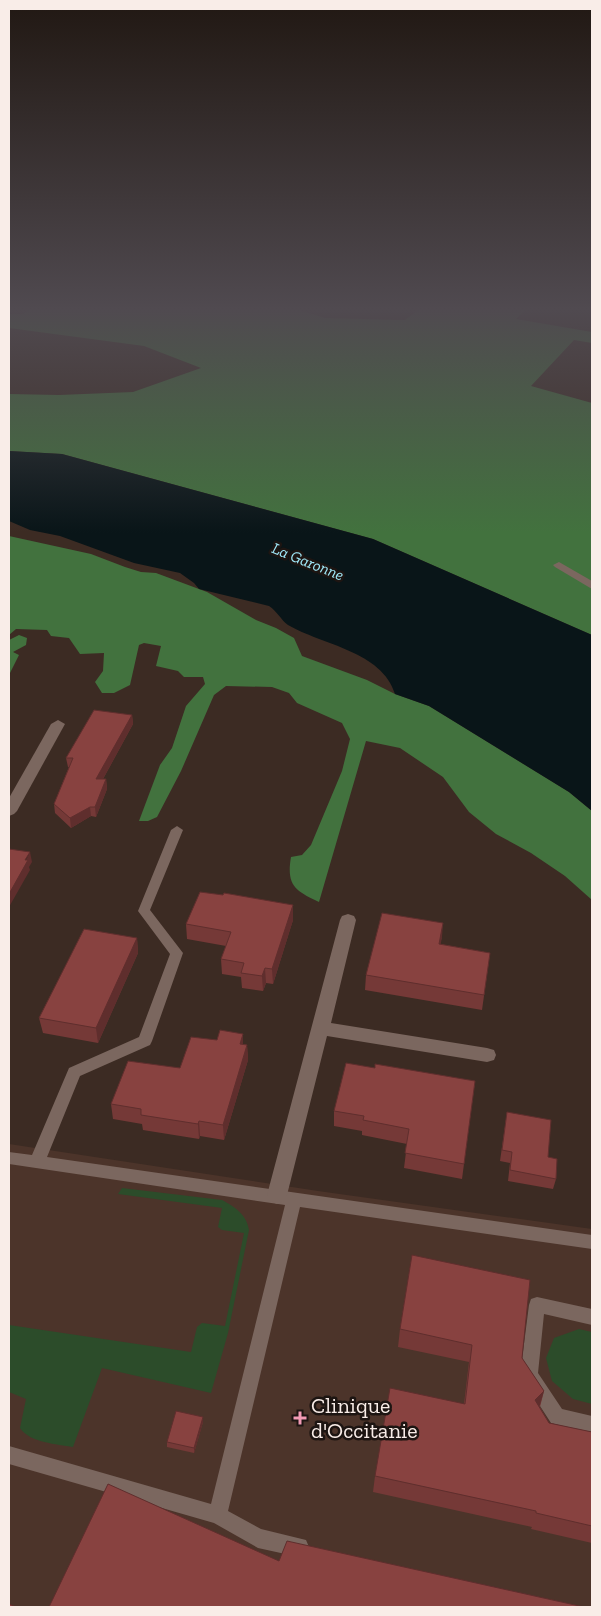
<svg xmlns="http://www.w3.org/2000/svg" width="601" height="1616" viewBox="0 0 601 1616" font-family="'Zilla Slab',serif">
  <rect width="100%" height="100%" fill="#3c2b23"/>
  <path fill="#4c342a" d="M 9,1144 L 318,1191 L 592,1229 L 592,1607 L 9,1607 Z"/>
  <g fill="#2c4c2a">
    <path d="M 122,1188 L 222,1200 C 235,1207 247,1215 249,1230 L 228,1333 L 211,1393 L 102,1368 L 73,1447 C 57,1444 30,1443 20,1428 L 26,1399 L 9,1392 L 9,1325 L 191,1352 L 197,1327 L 202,1323 L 225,1326 L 244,1233 L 222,1230 L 218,1227 L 222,1208 L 118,1194 Z"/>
    <path d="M 579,1329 L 592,1332 L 592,1404 L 573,1399 L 552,1381 L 546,1358 L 554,1338 Z"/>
  </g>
  <g fill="#42723e">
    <path d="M 32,307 L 290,307 L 325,318 L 405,320 L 422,307 L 528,307 L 516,319 L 592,332 L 592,343 L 574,340 L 531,386 L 592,403 L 592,635 L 373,539 L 62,454 L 9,451 L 9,394 L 59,395 L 133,392 L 201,368 L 144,346 L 9,328 L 9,314 L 23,314 Z"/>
    <path d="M 9,536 L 91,554 L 125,567 L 141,572 L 156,573 L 207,592 L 256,620 L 276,628 L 294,638 L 302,656 L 367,680 L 395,694 L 429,706 L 569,792 L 592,811 L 592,900 L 565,876 L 531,853 L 496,834 L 469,812 L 443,777 L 400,748 L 366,741 L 319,902 C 296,891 286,886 291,857 L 302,855 L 311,845 L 342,771 L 350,739 L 342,723 L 297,703 L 289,693 L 272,687 L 226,686 L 214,695 L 181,771 L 157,817 L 148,821 L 139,821 L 160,765 L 172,748 L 186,706 L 205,684 L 203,677 L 184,677 L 178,671 L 156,666 L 161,646 L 144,643 L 139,645 L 130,685 L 114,693 L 102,693 L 95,682 L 103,671 L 104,653 L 80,654 L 69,638 L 51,636 L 47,630 L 16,629 L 9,635 Z"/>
    <path d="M 19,635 L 27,638 L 26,645 L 13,652 L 19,655 L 9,675 L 9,640 Z"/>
  </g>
  <path fill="#091518" d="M 9,451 L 62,454 L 373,539 L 592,635 L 592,811 L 569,792 L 429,706 L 395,694 C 382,651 322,645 288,625 C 281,620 277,611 269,606 L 199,589 L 194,583 L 180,573 L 134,563 L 60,536 L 30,530 L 9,521 Z"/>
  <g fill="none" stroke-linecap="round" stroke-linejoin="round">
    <g fill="#7b675f" fill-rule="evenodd">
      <path d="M 177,826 L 183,830 L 150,910 L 183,953 L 152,1041 L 150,1045 L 80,1076 L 47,1157 L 592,1235 L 592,1249 L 300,1207 L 228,1511 L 261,1529 L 306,1540 L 309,1547 L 306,1554 L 299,1557 L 258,1548 L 214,1523 L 9,1464 L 9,1446 L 211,1504 L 285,1205 L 9,1164 L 9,1152 L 32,1155 L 69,1068 L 139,1037 L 170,954 L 138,911 L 171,830 Z"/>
      <path d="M 537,1297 L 592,1309 L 592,1325 L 544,1314 L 538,1373 L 562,1409 L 592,1416 L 592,1434 L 551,1423 L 520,1375 L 529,1305 L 531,1299 Z"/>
    </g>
    <g fill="#7b675f" fill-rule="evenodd">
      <path d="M 559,562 L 592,581 L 592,589 L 555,567 L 553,565 Z"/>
      <path d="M 58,720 L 65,724 L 17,811 L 14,814 L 9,816 L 9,798 L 51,724 Z"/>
      <path d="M 348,914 L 354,916 L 356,920 L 331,1023 L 487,1048 L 494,1050 L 496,1055 L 494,1060 L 487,1062 L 327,1036 L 287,1195 L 284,1201 L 277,1204 L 270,1201 L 267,1195 L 340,920 L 342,916 Z"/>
    </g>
  </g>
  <g fill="#753937">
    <path d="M 132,715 L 133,724 L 103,779 L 106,779 L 107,789 L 96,817 L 91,816 L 71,828 L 55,813 L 54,804 L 69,767 L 68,767 L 66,758 Z"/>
    <path d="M 293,920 L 273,984 L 266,983 L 263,991 L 242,988 L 241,977 L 222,974 L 221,959 L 226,946 L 187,939 L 186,924 Z"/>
    <path d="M 442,937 L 440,944 L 490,953 L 482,1010 L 365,990 L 366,975 Z"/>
    <path d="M 137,938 L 138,953 L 98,1043 L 43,1033 L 39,1018 Z"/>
    <path d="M 243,1034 L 243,1044 L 247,1045 L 248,1060 L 224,1140 L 200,1136 L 199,1139 L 143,1130 L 142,1124 L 113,1119 L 111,1104 L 180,1068 L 217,1040 Z"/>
    <path d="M 375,1068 L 475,1081 L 462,1179 L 404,1168 L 407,1144 L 362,1135 L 362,1131 L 334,1126 L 334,1111 Z"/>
    <path d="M 507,1112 L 548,1157 L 556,1179 L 553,1189 L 508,1181 L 510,1163 L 500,1161 Z"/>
    <path d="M 412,1255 L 522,1358 L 544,1391 L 540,1407 L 549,1423 L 592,1432 L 592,1543 L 531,1529 L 532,1527 L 373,1492 L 375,1476 L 464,1404 L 469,1362 L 398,1347 L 400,1329 Z"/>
    <path d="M 203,1417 L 203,1422 L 194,1453 L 167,1447 L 167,1442 Z"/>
  </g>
  <g fill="#5f2e2d">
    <path d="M 132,715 L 133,724 L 98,788 L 96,779 Z"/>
    <path d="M 106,779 L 107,789 L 96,817 L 95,807 Z"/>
    <path d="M 90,807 L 91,816 L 71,828 L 70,818 Z"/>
    <path d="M 30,852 L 32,862 L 29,867 L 30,870 L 9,907 L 9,894 Z"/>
    <path d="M 293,905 L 293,920 L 273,984 L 272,969 Z"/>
    <path d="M 443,923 L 442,937 L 438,959 L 439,944 Z"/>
    <path d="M 137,938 L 138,953 L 98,1043 L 96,1028 Z"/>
    <path d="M 265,968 L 266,983 L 263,991 L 262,976 Z"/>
    <path d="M 243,1034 L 243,1049 L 240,1044 Z"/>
    <path d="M 247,1045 L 248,1060 L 224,1140 L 223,1125 Z"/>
    <path d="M 199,1121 L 200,1136 L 199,1139 L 198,1124 Z"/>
    <path d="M 544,1391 L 539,1408 L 535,1400 Z"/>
    <path d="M 203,1417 L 203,1422 L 194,1453 L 194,1448 Z"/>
  </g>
  <g fill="#884240" stroke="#5f2e2d">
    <path d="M 94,710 L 132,715 L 96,779 L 106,779 L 95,807 L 90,807 L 70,818 L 54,804 L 73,758 L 66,758 Z"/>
    <path d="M 9,849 L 30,852 L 25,860 L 28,860 L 9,894 Z"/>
    <path d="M 200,892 L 223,895 L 224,893 L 293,905 L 272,969 L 265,968 L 262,976 L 241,973 L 244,963 L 221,959 L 231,932 L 186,924 Z"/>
    <path d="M 382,913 L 443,923 L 439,944 L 490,953 L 484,995 L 366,975 Z"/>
    <path d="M 84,929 L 137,938 L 96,1028 L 39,1018 Z"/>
    <path d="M 220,1030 L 243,1034 L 240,1044 L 247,1045 L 223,1125 L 199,1121 L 198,1124 L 141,1115 L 141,1109 L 111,1104 L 128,1061 L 180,1068 L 191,1037 L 217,1040 Z"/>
    <path d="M 346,1063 L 375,1068 L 375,1064 L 475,1081 L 464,1164 L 405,1153 L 409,1129 L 363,1120 L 364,1116 L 334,1111 Z"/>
    <path d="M 507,1112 L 551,1120 L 548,1157 L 557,1159 L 556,1179 L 510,1170 L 512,1152 L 502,1150 Z"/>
    <path d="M 412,1255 L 530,1280 L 522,1358 L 544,1391 L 535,1400 L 549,1423 L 592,1432 L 592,1526 L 536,1513 L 536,1511 L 375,1476 L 390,1388 L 465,1404 L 472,1345 L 400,1329 Z"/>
    <path d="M 176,1411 L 203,1417 L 194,1448 L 167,1442 Z"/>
    <path d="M 108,1484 L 279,1561 L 287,1541 L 584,1607 L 49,1607 Z"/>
    <path d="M 9,1604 L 16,1607 L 9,1607 Z"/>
  </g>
  <linearGradient id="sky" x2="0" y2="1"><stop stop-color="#211813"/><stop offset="0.58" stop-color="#504a50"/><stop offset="1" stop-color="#504a50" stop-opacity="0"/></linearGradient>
  <rect width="601" height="533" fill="url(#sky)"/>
  <path fill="#f19ab4" stroke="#1d1512" stroke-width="2" d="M297.5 1410.5h5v5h5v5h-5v5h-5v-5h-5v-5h5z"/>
  <g text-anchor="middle" stroke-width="5" stroke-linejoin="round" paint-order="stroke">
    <g font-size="16" font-style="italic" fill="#a0e9f9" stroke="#1d1512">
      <text transform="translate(308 561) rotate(22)" y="6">La Garonne</text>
    </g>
    <g font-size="22" fill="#f9ede8" stroke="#1d1512" text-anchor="start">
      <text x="311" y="1413">Clinique<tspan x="311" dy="25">d'Occitanie</tspan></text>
    </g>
  </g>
  <rect width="601" height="1616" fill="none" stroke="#f9ede8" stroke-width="20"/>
</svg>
